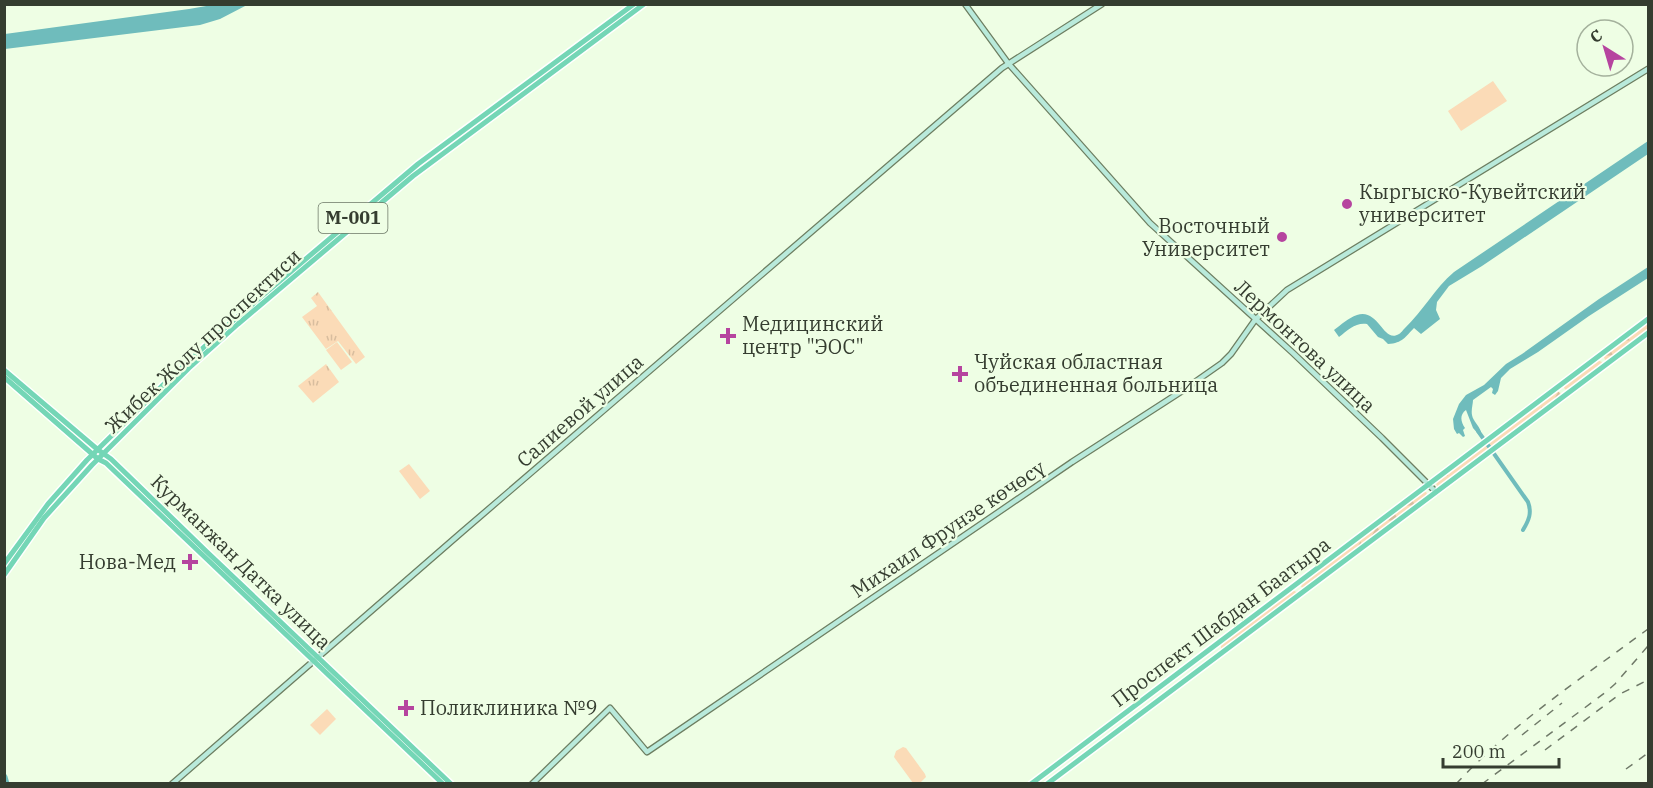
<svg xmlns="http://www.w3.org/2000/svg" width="1653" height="788" viewBox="0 0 1653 788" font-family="'IBM Plex Serif',serif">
  <defs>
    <pattern id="forest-firs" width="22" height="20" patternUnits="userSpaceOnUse" patternTransform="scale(1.5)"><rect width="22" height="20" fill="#fbdbb7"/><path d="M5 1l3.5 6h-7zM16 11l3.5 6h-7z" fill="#d8bd9e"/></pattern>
    <pattern id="park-tufts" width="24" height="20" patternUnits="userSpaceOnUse" patternTransform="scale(1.5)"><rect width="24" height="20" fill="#fbdbb7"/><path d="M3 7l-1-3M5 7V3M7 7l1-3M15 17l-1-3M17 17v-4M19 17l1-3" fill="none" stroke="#d8bd9e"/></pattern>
  </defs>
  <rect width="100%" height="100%" fill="#eefee4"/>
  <g fill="#fbdbb7">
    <path d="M 1493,81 L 1507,101 L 1461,131 L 1448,111 Z"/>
    <path d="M 337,342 L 352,362 L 341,370 L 326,350 Z"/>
    <path d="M 1597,360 L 1602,362 L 1601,365 L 1568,390 L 1566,390 L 1564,388 L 1565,384 Z"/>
    <path d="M 409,464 L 430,491 L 420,499 L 399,471 Z"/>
    <path d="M 1293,590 L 1296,592 L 1296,595 L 1222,649 L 1221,648 L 1221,645 Z"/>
    <path d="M 327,709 L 336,719 L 320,735 L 310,725 Z"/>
    <path d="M 903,747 L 906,748 L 925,774 L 926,777 L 920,783 L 913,783 L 894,757 L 896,751 Z"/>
  </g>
  <g fill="url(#forest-firs)">
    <path d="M 1648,321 L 1648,330 L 1609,359 L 1605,360 L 1604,357 L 1606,354 Z"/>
    <path d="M 1557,391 L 1561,393 L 1559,397 L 1438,487 L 1436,484 L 1438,481 Z"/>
    <path d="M 1424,492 L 1426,492 L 1427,494 L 1424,497 L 1363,545 L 1304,588 L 1301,587 L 1302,584 Z"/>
  </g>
  <g fill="url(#park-tufts)">
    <path d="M 318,292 L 365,357 L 356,364 L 338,341 L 326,349 L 302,317 L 317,306 L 311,298 Z"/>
    <path d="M 326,364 L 339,382 L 313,403 L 298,386 Z"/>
  </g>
  <g fill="#6fbcbc">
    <path d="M 212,5 L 247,5 L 220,19 L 200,25 L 5,49 L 5,34 L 189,9 Z"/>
    <path d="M 1648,141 L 1648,154 L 1482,266 L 1449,286 L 1437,302 L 1436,310 L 1440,319 L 1421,334 L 1414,328 C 1405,337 1403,343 1388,344 L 1383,339 L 1378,337 L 1367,324 C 1356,322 1348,330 1339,337 L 1334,330 C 1341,325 1348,318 1357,315 C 1379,308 1383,344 1399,334 C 1400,334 1404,329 1405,328 C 1423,311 1435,288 1454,272 Z"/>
    <path d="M 1648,267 L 1648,278 L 1589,316 L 1538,352 L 1510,369 L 1501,378 L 1498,391 L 1495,395 L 1492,393 L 1493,389 L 1491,387 L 1473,400 C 1473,404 1471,410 1472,415 C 1473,421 1479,425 1481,432 L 1479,435 L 1473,428 L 1466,410 C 1459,415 1461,422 1465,428 L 1463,430 L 1465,436 L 1463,437 L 1459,433 L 1457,434 L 1454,429 L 1453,419 L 1459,404 L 1466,395 L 1484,385 L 1506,364 L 1522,354 L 1599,299 Z"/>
  </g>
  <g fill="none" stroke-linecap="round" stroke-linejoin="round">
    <path stroke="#6fbcbc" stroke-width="4" d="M 1478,431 L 1528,502 C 1532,513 1529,520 1523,530"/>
    <path stroke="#6fbcbc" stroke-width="7" d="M 4,777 L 6,784"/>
    <g stroke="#6d7e61" stroke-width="7">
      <g id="secondary">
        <path d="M 965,4 L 1008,63 L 1150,223 L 1293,353 L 1382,438 L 1436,492"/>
        <path d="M 172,784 L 462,532 L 1002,68 L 1102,4"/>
        <path d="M 532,784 L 610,708 L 647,752 L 1072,462 L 1182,391 L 1222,363 L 1231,354 L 1255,320 L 1287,290 L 1648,69"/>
      </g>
    </g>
    <g stroke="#fff" stroke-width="8">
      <g id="primary">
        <path d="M 4,370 L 97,449 L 111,459 L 206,551 L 451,784"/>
        <path d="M 4,377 L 98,459 L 106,463 L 443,784"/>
        <path d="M 4,564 L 48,504 L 87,460 L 166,382 L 229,324 L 418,164 L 634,4"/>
        <path d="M 4,575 L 44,518 L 92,465 L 189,368 L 238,324 L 413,176 L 644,4"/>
        <path d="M 1031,784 L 1648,319"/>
        <path d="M 1047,784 L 1648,333"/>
      </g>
    </g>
    <use href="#secondary" stroke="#b9eadb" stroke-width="4.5"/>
    <use href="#primary" stroke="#74d6b6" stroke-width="5"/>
    <g stroke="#6f7968" stroke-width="1.5" stroke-dasharray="8 8" stroke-linecap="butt">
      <path d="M 1522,735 L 1562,703"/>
      <path d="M 1545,750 L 1620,694 L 1648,680"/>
      <path d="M 1626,769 L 1648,753"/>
      <path d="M 1456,784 C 1512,724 1582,678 1648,629"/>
      <path d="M 1482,784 L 1606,692 L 1615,684 L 1648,646"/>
    </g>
  </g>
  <g fill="#b6449f" stroke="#eefee4" stroke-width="2">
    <circle cx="1347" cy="204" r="6"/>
    <circle cx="1282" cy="237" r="6"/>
    <path d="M725 327h6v6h6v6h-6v6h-6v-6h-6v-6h6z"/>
    <path d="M957 365h6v6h6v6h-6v6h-6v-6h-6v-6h6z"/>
    <path d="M187 553h6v6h6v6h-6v6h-6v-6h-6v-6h6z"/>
    <path d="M403 699h6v6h6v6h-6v6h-6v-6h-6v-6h6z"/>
  </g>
  <g text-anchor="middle" stroke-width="4.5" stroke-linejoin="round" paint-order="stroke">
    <rect fill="#eefee4" stroke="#6c7766" stroke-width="1.5" x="318.5" y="203" width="69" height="30" rx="4.5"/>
    <g font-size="18" font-weight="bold" fill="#353d30">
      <text x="353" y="224">М-001</text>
    </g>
    <g font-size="20" fill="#353d30" stroke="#eefee4" text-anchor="start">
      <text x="1359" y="199">Кыргыско-Кувейтский<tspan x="1359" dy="23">университет</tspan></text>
      <text x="1270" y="233" text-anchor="end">Восточный<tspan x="1270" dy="23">Университет</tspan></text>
      <text x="742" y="331">Медицинский<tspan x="742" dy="23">центр "ЭОС"</tspan></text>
      <text x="974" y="369">Чуйская областная<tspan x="974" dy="23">объединенная больница</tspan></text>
      <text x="176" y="569" text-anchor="end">Нова-Мед</text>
      <text x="420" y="715">Поликлиника №9</text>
    </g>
    <g font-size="20" fill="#353d30" stroke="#eefee4">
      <text transform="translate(203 341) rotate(-43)" y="7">Жибек Жолу проспектиси</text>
      <text transform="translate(1305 346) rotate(43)" y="7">Лермонтова улица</text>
      <text transform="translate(580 411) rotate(-41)" y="7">Салиевой улица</text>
      <text transform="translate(948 529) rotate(-34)" y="7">Михаил Фрунзе көчөсү</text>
      <text transform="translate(241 562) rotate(44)" y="7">Курманжан Датка улица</text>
      <text transform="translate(1221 622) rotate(-37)" y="7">Проспект Шабдан Баатыра</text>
    </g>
  </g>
  <rect width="1653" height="788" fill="none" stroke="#353d30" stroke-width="12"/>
  <g transform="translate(1605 48) rotate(323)"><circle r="28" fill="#eefee4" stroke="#a4b19c" stroke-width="1.5"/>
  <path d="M0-4.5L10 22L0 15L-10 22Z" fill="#b6449f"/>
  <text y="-9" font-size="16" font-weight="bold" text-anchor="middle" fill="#353d30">С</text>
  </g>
  <path d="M1443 758v9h116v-9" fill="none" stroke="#353d30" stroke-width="3"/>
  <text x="1452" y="758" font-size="18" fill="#353d30" stroke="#eefee4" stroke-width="4.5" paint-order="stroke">200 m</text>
</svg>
